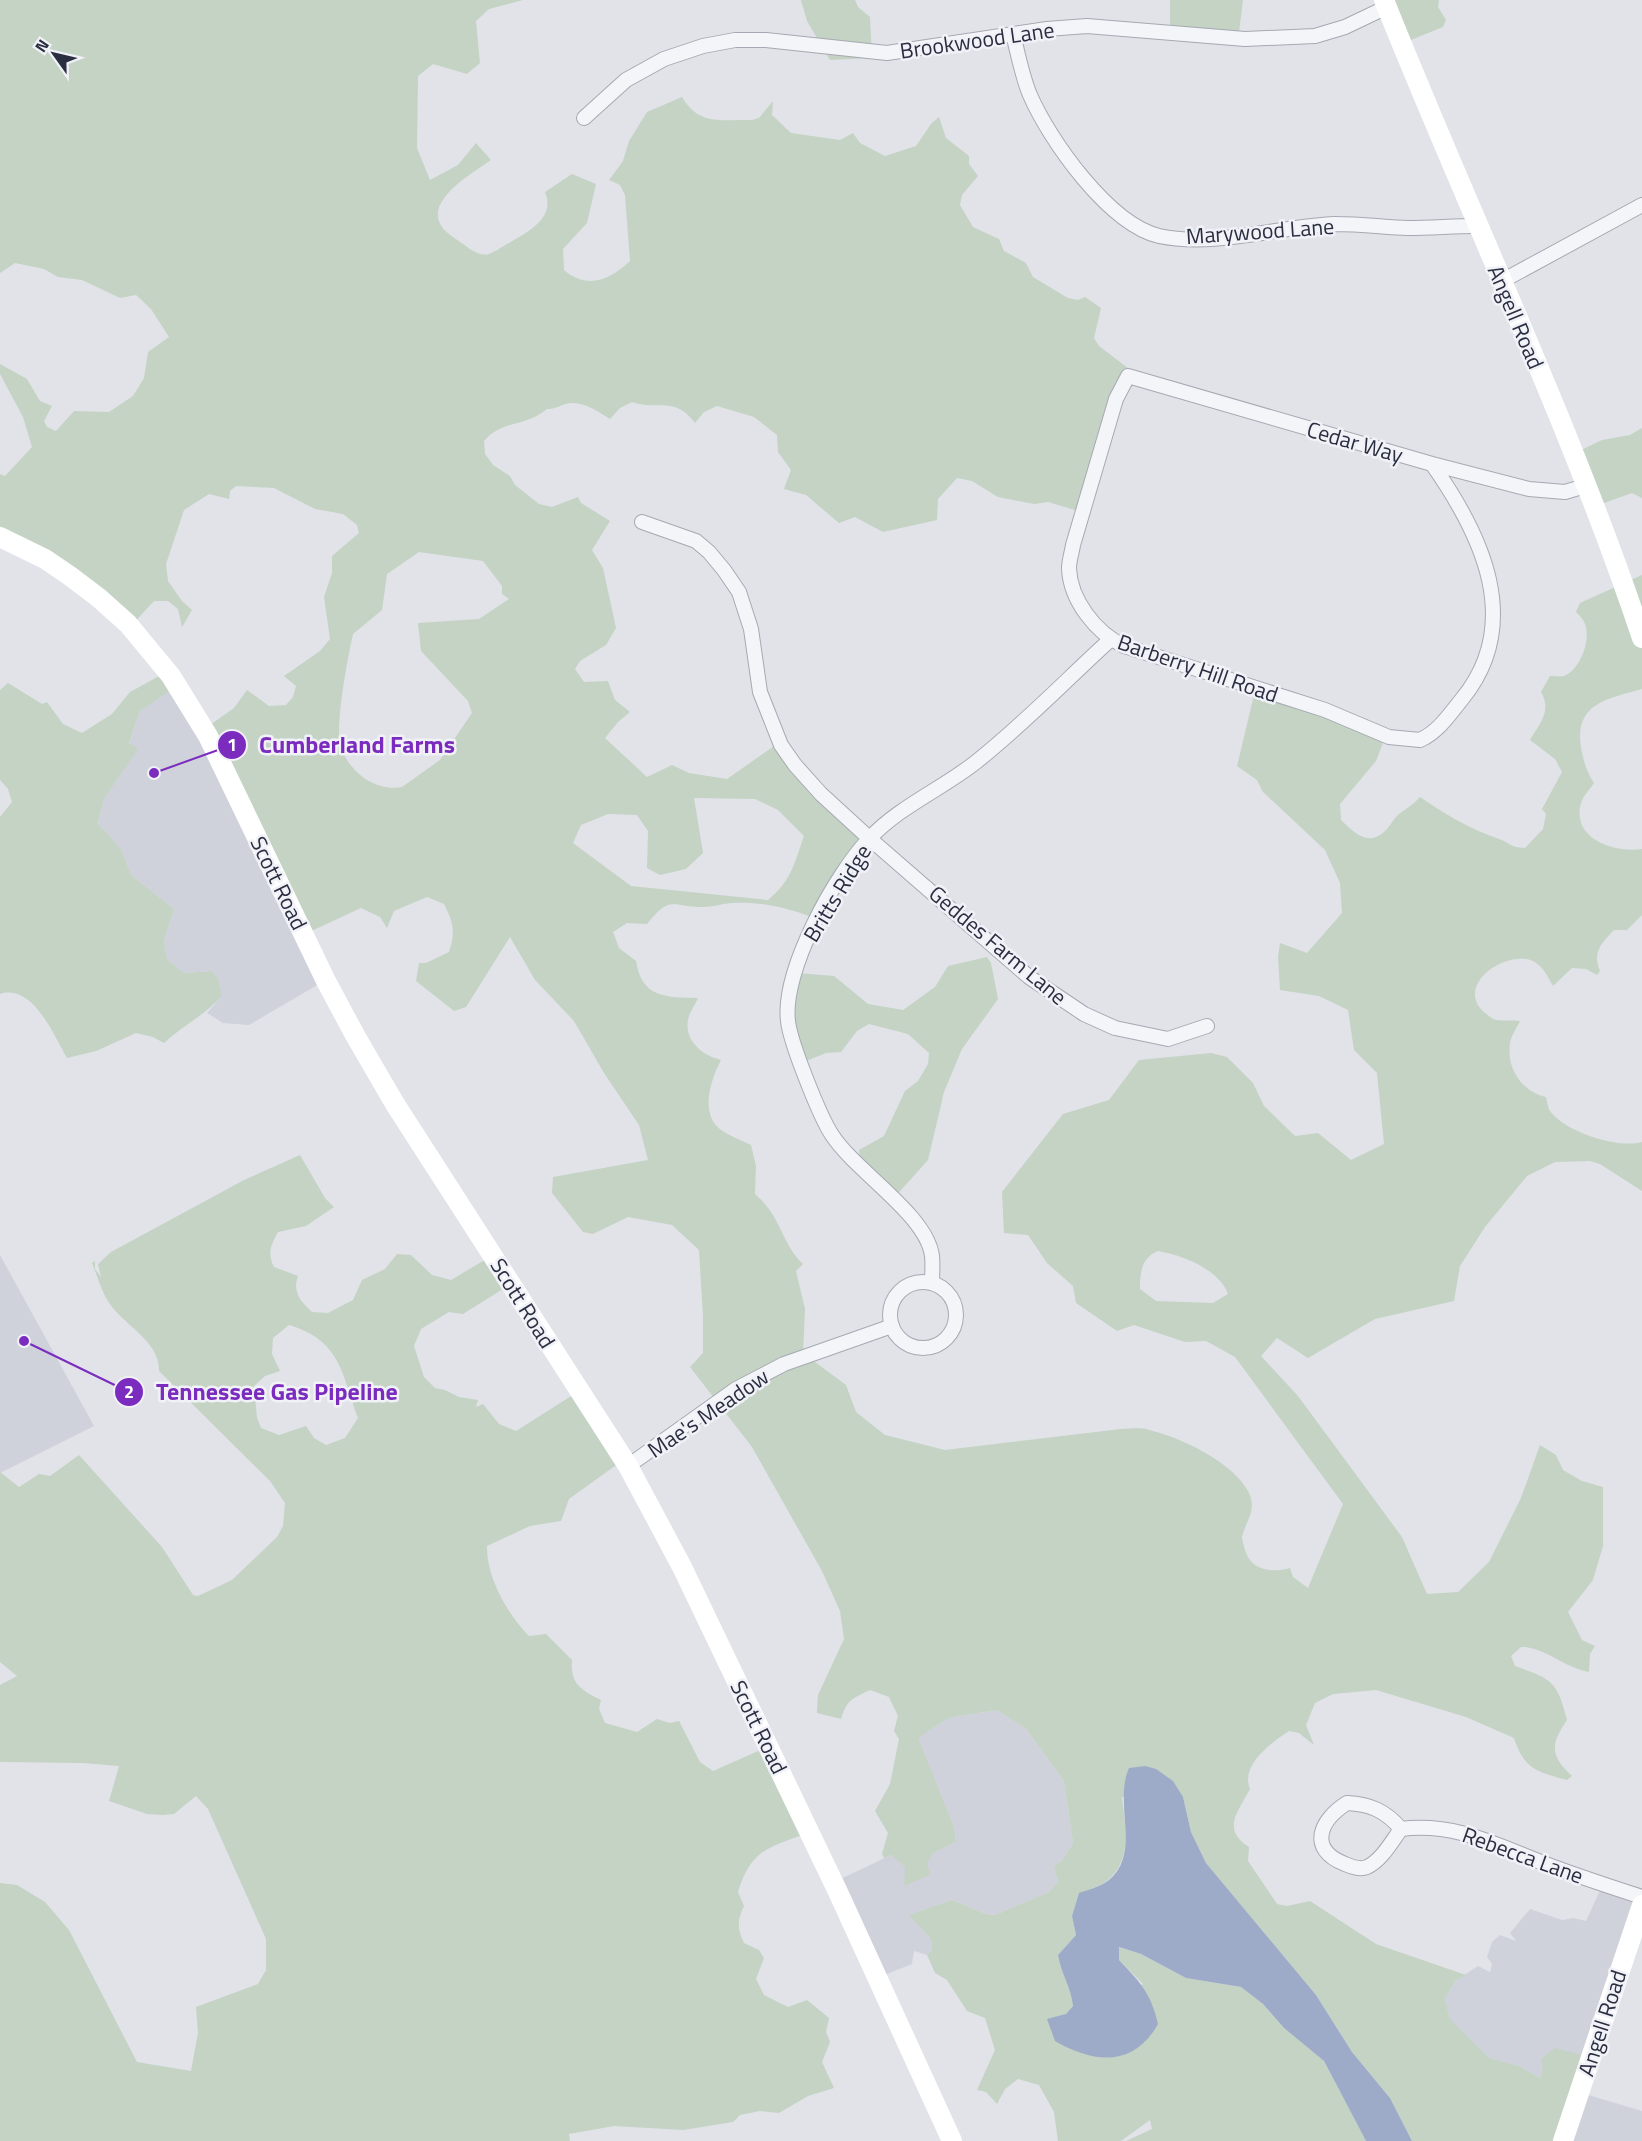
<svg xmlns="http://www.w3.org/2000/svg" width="1642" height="2141" viewBox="0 0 1642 2141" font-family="'Titillium Web',sans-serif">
  <rect width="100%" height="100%" fill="#e1e3e9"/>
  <g fill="#cfd2db">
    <path d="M 174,686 L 324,981 L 249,1025 L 223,1023 L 207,1013 L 222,996 L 212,971 L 184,973 L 167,959 L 164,941 L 174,909 L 131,875 L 121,849 L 98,825 L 104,799 L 137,750 L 129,744 L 140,711 Z"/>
    <path d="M 0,1255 L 94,1426 L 0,1473 Z"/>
    <path d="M 997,1710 L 1026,1729 L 1064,1781 L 1073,1843 L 1062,1861 L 1054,1866 L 1058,1882 L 1049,1892 L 995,1915 L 986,1914 L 952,1900 L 910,1915 L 931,1939 L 932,1950 L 927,1955 L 914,1951 L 912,1964 L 882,1976 L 832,1883 L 891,1855 L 906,1867 L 904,1886 L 933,1853 L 956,1842 L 954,1827 L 917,1738 L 948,1718 Z"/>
    <path d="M 1602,1886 L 1642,1900 L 1598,2051 L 1543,2069 L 1540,2078 L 1519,2066 L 1489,2058 L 1450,2020 L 1445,1999 L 1455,1981 L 1478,1966 L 1490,1972 L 1492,1964 L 1487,1957 L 1492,1942 L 1500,1935 L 1516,1941 L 1510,1933 L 1530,1909 L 1562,1920 L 1573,1918 L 1586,1921 Z"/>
    <path d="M 1585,2094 L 1642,2111 L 1642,2141 L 1570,2141 Z"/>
  </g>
  <g fill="#c4d3c3" fill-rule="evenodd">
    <path d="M 0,0 L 523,0 L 489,9 L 476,21 L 480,63 L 467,74 L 433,64 L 418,76 L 417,148 L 430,180 L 458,165 L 476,143 L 491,160 C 474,172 423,201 442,227 C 446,233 454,237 460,242 C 468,247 478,257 489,254 C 495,252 503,246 509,243 C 528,232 556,218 545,192 L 572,174 L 596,184 L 587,223 L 563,249 L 564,270 C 587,290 610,280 630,261 L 625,195 L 620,185 L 609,180 L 623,161 L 629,141 L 647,112 L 682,97 C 700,127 722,119 752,120 L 759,118 L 773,101 L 772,115 L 791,133 L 840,140 L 853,133 L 860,143 L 885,156 L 916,146 L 931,124 L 939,117 L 946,138 L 969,156 L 969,164 L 978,176 L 962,195 L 960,205 L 973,227 L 999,239 L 1004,251 L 1026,263 L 1033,277 L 1068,298 L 1078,300 L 1085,297 L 1101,308 L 1094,338 L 1099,346 L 1141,378 L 1122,396 L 1085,513 L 1048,502 L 1034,504 L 998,497 L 972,481 L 957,478 L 938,499 L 937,520 L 883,532 L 855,517 L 839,523 L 806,495 L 784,489 L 791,470 L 778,452 L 777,435 L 754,417 L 717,406 L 704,412 L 695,423 C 674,395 658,411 632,402 L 620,408 L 610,419 C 599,412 585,402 570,403 C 562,404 557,409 547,409 C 524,428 503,419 484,441 L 485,454 L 493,465 L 510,476 L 515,485 L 539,504 L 552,507 L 578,497 L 581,503 L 610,521 L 592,550 L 603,568 L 616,628 L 606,645 L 580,661 L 575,669 L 584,682 L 608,681 L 615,700 L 630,712 L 618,722 L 605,738 L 647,777 L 672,765 L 689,773 L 727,779 L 777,744 L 873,842 L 820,920 C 791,909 763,901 731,903 C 721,904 712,907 703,907 C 672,907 671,894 647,924 L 627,923 L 613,932 L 619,948 L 636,961 C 642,999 667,997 698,998 C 695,1005 689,1013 688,1020 C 684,1041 703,1056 721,1060 C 711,1079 699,1114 721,1130 C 730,1136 741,1140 751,1145 L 756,1166 L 755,1194 C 782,1217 781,1243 803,1264 L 796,1271 L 805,1309 L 803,1353 L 846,1385 L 856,1412 L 885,1435 L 945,1450 L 1121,1429 C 1130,1429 1141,1427 1149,1430 C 1180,1437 1235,1463 1249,1493 C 1257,1511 1246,1520 1242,1537 C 1242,1541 1244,1546 1245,1550 C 1251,1571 1272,1573 1290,1568 L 1293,1577 L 1308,1588 L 1343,1504 L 1235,1357 L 1206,1341 L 1185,1342 L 1134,1325 L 1117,1331 L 1076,1303 L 1073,1286 L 1047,1263 L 1028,1235 L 1004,1233 L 1002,1192 L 1063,1114 L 1109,1100 L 1139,1060 L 1211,1053 L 1227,1057 L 1253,1083 L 1264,1106 L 1295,1136 L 1318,1133 L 1351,1160 L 1384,1144 L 1377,1073 L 1354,1050 L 1348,1010 L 1319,996 L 1280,990 L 1278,957 L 1280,943 L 1307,953 L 1342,913 L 1340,883 L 1325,850 L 1263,792 L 1257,780 L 1237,766 L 1255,691 L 1385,737 L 1376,761 L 1340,804 L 1341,820 C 1354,832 1367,847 1384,832 C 1390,827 1393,819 1399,814 C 1407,808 1413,805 1420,797 C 1446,815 1470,829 1499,839 C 1511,843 1508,847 1525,848 L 1543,829 L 1546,814 L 1542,809 L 1562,772 L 1555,759 L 1530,740 C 1540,723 1552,711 1541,692 L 1550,676 C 1554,676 1560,677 1564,676 C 1581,669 1591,639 1585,624 C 1584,620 1579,615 1576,612 L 1580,603 L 1642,575 L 1642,689 C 1607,699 1574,703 1581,748 C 1584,762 1586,771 1594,783 C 1590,789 1583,796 1581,803 C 1571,839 1614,853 1642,849 L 1642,915 L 1627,930 L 1614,930 C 1601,944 1592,952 1600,971 L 1597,975 L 1586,969 L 1572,968 L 1553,986 C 1548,977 1543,966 1533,961 C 1505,949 1453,986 1485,1013 C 1489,1016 1492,1019 1496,1020 C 1504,1021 1512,1020 1520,1021 C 1517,1027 1511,1036 1510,1043 C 1506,1068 1522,1092 1546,1097 C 1547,1101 1548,1108 1550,1111 C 1565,1132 1618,1149 1642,1142 L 1642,1191 L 1600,1164 L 1590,1161 L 1555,1162 L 1527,1176 L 1485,1227 L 1460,1266 L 1454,1301 L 1375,1319 L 1308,1358 L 1277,1338 L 1261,1356 L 1298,1396 L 1402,1537 L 1427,1594 L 1458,1592 L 1489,1562 L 1521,1498 L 1540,1445 L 1556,1455 L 1563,1470 L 1582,1481 L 1603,1487 L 1603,1546 L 1593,1580 L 1568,1612 L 1582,1640 L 1595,1646 L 1590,1654 L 1589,1672 C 1564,1668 1545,1647 1521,1647 L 1511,1656 L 1515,1666 C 1552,1679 1557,1681 1567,1720 C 1550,1745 1550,1755 1572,1776 L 1567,1780 C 1537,1772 1524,1769 1514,1738 L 1466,1717 L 1376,1690 L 1333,1694 L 1315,1703 L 1306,1725 L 1314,1745 L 1299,1733 L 1289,1731 C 1271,1743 1240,1765 1250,1789 C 1238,1812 1221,1829 1249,1847 L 1248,1861 L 1277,1904 L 1287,1906 L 1310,1901 L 1376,1944 L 1466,1975 L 1455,1981 L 1445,1999 L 1450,2019 L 1489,2058 L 1519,2066 L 1540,2078 L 1543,2069 L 1541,2059 L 1555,2048 L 1594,2058 L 1570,2141 L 1412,2141 L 1390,2098 L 1352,2052 L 1316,1995 L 1206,1863 L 1191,1832 L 1183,1797 L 1122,1797 C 1125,1825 1133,1858 1109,1879 C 1102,1886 1088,1889 1079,1894 L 1072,1916 L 1076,1935 L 1058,1955 C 1061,1974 1071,1987 1073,2006 L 1066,2014 L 1055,2041 L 1143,1984 L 1119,1960 L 1118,1947 L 1141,1954 L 1186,1978 L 1241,1987 L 1263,2004 L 1284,2028 L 1324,2061 L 1366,2141 L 1126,2141 L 1152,2129 L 1150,2120 L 1121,2141 L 1058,2141 L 1054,2112 L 1039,2085 L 1018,2079 L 1005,2089 L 997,2104 L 986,2092 L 977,2090 L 995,2050 L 985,2018 L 967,2011 L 947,1980 L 935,1973 L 927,1955 L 932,1950 L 931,1939 L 909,1915 L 952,1900 L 986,1914 L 995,1915 L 1049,1892 L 1058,1882 L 1054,1866 L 1062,1861 L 1073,1843 L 1064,1781 L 1026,1729 L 997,1710 L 948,1718 L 918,1738 L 954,1827 L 956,1842 L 933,1853 L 927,1863 L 930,1875 L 904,1886 L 905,1867 L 891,1855 L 884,1858 L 882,1854 L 888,1833 L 875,1811 L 890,1784 L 899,1739 L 894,1731 L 898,1716 L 889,1697 L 870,1690 C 851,1699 847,1700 841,1719 L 817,1713 L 818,1695 L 844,1639 L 840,1611 L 822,1571 L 752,1447 L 690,1367 L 703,1353 L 703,1316 L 699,1250 L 672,1225 L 628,1217 L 593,1234 L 583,1232 L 552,1193 L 553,1177 L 648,1160 L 639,1125 L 604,1073 L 574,1021 L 535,980 L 510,937 L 466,1007 L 454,1011 L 416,981 L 419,963 L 426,963 L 449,952 C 456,932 453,922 444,904 L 427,897 L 394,911 L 387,928 L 380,917 L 361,908 L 305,934 L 203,730 L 234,708 L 247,690 L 269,706 L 286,705 L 293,697 L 296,686 L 284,676 L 320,651 L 330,639 L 324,597 L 332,573 L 332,556 L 359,533 L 357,525 L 343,514 L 315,509 L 274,488 L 236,486 L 230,491 L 229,499 L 209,494 L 184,510 L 166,564 L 168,581 L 182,601 L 192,610 L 182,627 L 178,609 L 168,601 L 154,601 L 130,627 L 0,537 L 0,474 L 5,476 L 32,447 L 23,417 L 0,374 L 0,364 L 27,379 L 40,401 L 52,406 L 44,421 L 47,427 L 56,431 L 74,411 L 109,412 L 133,396 L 144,378 L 148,352 L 169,337 L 151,309 L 136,295 L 120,298 L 82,280 L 58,277 L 44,269 L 15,263 L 0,273 ZM 419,552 L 483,561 L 502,586 L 502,594 L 509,599 L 479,619 L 418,623 L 421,651 L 468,701 L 472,713 L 440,760 L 402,787 C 375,792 350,772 341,748 C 334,729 348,656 353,634 L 382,610 L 387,574 ZM 694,798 L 755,799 L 778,810 L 804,836 C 794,864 792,880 768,900 L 631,886 L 573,843 L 581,825 L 608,814 L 637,815 L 648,831 L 647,868 L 660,875 L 686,869 L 703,853 ZM 1158,1251 C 1182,1255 1219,1269 1228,1294 L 1213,1303 L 1156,1301 L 1140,1289 C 1140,1273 1141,1258 1158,1251 Z"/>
    <path d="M 801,0 L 855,0 L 858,7 L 870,17 L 872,58 L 830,60 L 807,21 Z"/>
    <path d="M 1170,0 L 1243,0 L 1239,33 L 1170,33 Z"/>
    <path d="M 1386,0 L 1439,0 L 1438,7 L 1446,20 L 1443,27 L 1406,42 Z"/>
    <path d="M 1642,428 L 1642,498 L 1632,493 L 1593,507 L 1573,454 L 1602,440 L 1630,435 Z"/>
    <path d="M 161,675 L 172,689 L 140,711 L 129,743 L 138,749 L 104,799 L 98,824 L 121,849 L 131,875 L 174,909 L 164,941 L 167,959 L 184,973 L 212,971 L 218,979 L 222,996 C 205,1015 182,1026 164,1043 L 153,1037 L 136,1033 L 96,1051 L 67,1058 C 54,1036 33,983 0,994 L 0,817 L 12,802 L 8,789 L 0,780 L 0,690 L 8,683 L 42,704 L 47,702 L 63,724 L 82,733 L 112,714 L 130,692 Z"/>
    <path d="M 987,957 L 991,963 L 998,999 L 962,1049 L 944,1092 L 928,1160 L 893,1199 L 861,1170 L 859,1150 L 884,1136 L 905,1091 L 918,1081 L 928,1064 L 929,1053 L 908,1034 L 869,1024 L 857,1031 L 841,1052 L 826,1053 L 806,1061 L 793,1028 L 797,973 L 834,976 L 868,1004 L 903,1010 L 935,987 L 948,966 Z"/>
    <path d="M 300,1155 L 325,1198 L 334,1207 L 306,1226 L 278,1232 C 271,1245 267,1253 274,1267 L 298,1276 C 292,1292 301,1302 312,1312 L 328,1313 L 353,1300 L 362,1280 L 385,1269 L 397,1254 L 411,1255 L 432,1275 L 451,1280 L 488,1258 L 506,1287 L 463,1314 L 449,1312 L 421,1329 L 414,1346 L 424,1377 L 435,1388 L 445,1390 L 459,1397 L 478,1400 L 476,1407 L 483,1404 L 499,1424 L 516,1431 L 576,1393 L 619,1463 L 569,1499 L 561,1521 L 530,1526 L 487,1546 C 486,1577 508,1615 529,1636 L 546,1634 L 572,1660 C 570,1684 581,1690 601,1700 L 599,1709 L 605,1723 L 637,1732 L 657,1719 L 670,1723 L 679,1721 L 700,1762 L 713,1771 L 765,1748 L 808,1833 C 770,1847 751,1849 738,1892 L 744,1906 C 737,1920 737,1929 744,1943 L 759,1950 L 764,1958 L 756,1979 L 764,1995 L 788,2007 L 807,2000 L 829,2018 L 826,2032 L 830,2042 L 822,2062 L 834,2088 L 808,2096 L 779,2113 L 760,2111 L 740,2115 L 733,2122 L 683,2130 L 614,2126 L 569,2134 L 570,2141 L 0,2141 L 0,1883 L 17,1885 L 45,1902 L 69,1930 L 137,2062 L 191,2071 L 198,2033 L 196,2007 L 258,1984 L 266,1970 L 266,1939 L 208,1809 L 196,1796 L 174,1814 L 163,1815 L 147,1814 L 109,1801 L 119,1766 L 83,1763 L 0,1762 L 0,1685 L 17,1676 L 0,1662 L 0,1472 L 19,1487 L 39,1474 L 50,1476 L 79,1455 L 162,1547 L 193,1595 L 198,1596 L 232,1580 L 277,1537 L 283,1526 L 285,1503 L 270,1481 L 159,1371 C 160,1340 122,1325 108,1301 C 101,1290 97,1275 92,1263 L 95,1261 L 95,1269 L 101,1277 L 98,1264 L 111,1252 L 244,1180 ZM 289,1325 C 340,1340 342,1373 358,1418 L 345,1438 L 326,1445 L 314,1438 L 306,1426 L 279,1435 L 261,1428 L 257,1418 L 254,1386 L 265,1376 L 280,1371 L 272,1354 L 273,1338 Z"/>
  </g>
  <path fill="#9eabc8" d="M 1145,1766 L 1156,1769 L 1173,1781 L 1183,1797 L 1191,1832 L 1206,1863 L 1316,1995 L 1352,2052 L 1390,2098 L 1412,2141 L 1366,2141 L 1324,2061 L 1284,2028 L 1263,2004 L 1241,1987 L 1186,1978 L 1141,1954 L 1119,1947 L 1119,1960 C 1140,1982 1151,1993 1158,2024 C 1134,2067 1095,2064 1055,2041 L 1047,2019 L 1066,2014 L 1073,2006 C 1071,1987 1061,1974 1058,1955 L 1076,1935 L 1072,1916 L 1079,1893 C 1088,1890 1101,1886 1109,1880 C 1142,1852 1113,1804 1129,1768 Z"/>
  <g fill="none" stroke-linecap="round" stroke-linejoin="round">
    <g stroke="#a6a9b3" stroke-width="16">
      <g id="street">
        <path d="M 1013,34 C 1018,54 1022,76 1030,95 C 1050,141 1109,224 1159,236 C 1215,248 1280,226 1335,224 C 1360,224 1384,227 1408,228 C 1431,228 1454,226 1476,226"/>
        <path d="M 584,118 L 626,80 L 664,59 L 703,46 L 735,40 L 766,40 L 887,53 L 1047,29 L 1087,26 L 1245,39 L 1315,36 L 1345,27 L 1387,7"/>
        <path d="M 1502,281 L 1642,205"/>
        <path d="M 1432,464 C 1482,535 1524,623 1462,699 C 1450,714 1438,732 1420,740 L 1389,737 L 1325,710 L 1124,646 C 1096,633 1070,600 1069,568 C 1069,561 1072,552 1073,545 L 1116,399 L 1128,376 L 1432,464 L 1529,489 L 1565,492 L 1585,486"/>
        <path d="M 642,522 L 696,541 L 709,552 L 724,570 L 739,592 L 751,629 L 760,692 L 781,745 L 795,765 L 821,794 L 869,838 L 1029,977 L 1084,1014 L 1115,1028 L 1168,1039 L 1207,1026"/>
        <circle cx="923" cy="1315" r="33"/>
        <path d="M 932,1283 C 932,1274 933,1265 932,1256 C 927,1215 856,1172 832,1135 C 820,1117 790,1042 788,1021 C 782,971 835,874 870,838 C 900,806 942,789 976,762 C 1024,724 1066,680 1111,639"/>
        <path d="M 628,1466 L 736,1389 L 784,1364 L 892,1326"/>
        <path d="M 1347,1803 C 1370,1804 1386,1811 1401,1829 C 1392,1841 1382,1860 1367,1867 C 1360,1870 1352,1867 1345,1864 C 1307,1849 1320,1820 1347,1803 Z"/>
        <path d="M 1401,1829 C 1457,1822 1500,1847 1551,1866 C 1581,1877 1611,1887 1642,1897"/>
      </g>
    </g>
    <use href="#street" stroke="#f4f5f8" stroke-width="14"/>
    <g stroke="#fff" stroke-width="20">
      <path d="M 1384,0 C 1469,213 1569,420 1642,638"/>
      <path d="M 0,537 L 45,559 L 70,576 L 99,598 L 128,624 L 171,676 L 208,736 L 326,981 L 356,1037 L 395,1104 L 628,1466 L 682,1567 L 838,1892 L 952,2141"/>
      <path d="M 1563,2141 L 1642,1905"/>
    </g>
  </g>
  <g text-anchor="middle" stroke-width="5" stroke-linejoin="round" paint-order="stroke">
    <g font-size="22" fill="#2a2e41" stroke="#f1f2f7">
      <text transform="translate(977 40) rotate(-8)" y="8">Brookwood Lane</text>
      <text transform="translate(1260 231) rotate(-4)" y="8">Marywood Lane</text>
      <text transform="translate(1516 317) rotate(67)" y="8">Angell Road</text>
      <text transform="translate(1355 442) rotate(16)" y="8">Cedar Way</text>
      <text transform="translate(1198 668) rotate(19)" y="8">Barberry Hill Road</text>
      <text transform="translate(279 883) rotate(64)" y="8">Scott Road</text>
      <text transform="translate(837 893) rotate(-59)" y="8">Britts Ridge</text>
      <text transform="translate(998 945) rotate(40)" y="8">Geddes Farm Lane</text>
      <text transform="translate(523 1303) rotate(58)" y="8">Scott Road</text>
      <text transform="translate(708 1413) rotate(-34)" y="8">Mae's Meadow</text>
      <text transform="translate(759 1727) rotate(64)" y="8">Scott Road</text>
      <text transform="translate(1523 1855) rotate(20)" y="8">Rebecca Lane</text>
      <text transform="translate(1602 2023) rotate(-72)" y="8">Angell Road</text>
    </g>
  </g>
  <path fill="none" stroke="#7b2cbf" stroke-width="2" d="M154 773L232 745M24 1341L129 1392"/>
  <g fill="#7b2cbf" stroke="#f1f2f7" stroke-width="2">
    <circle cx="154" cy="773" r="6"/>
    <circle cx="24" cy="1341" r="6"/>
    <circle cx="232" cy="745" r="15"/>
    <circle cx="129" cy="1392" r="15"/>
  </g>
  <g font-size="18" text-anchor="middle" font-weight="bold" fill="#fff">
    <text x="232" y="751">1</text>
    <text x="129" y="1398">2</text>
  </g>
  <g font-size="24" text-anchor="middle" font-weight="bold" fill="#7b2cbf" stroke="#f1f2f7" stroke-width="5" stroke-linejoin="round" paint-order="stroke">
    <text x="357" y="753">Cumberland Farms</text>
    <text x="277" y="1400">Tennessee Gas Pipeline</text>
  </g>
  <g transform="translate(54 54) rotate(304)" stroke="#f1f2f7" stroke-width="4.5" paint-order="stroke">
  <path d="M0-4.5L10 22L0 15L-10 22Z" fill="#2a2e41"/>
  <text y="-9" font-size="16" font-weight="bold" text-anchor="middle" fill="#2a2e41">N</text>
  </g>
</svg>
